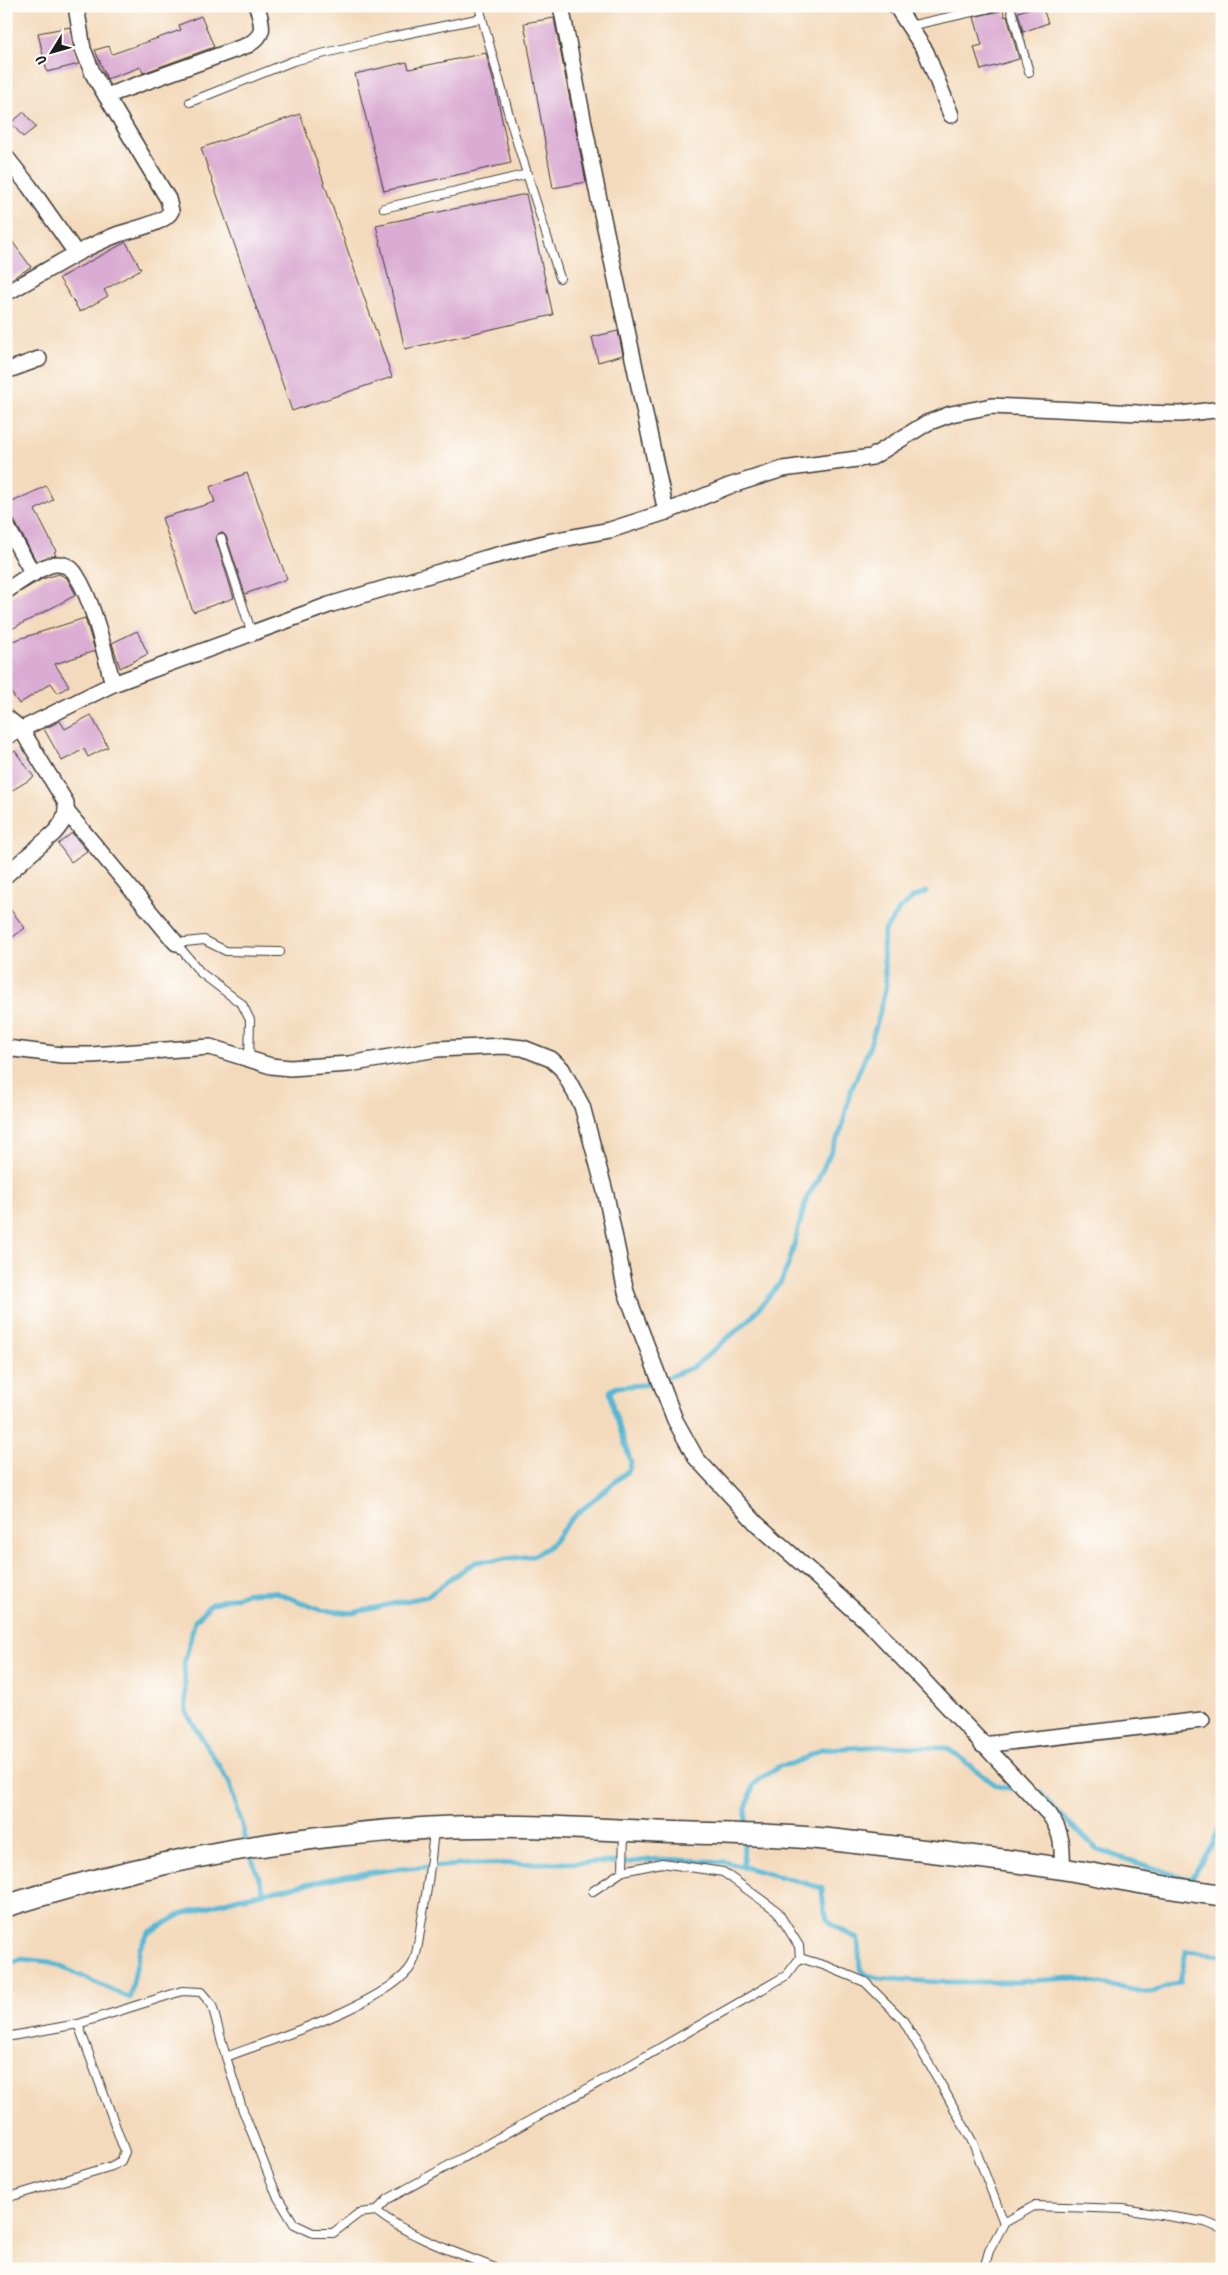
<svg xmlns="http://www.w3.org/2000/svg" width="1228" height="2275" viewBox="0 0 1228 2275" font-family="Kalam,sans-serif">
  <rect width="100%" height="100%" fill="#fdfcf7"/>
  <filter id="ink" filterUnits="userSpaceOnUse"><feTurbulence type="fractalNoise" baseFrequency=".02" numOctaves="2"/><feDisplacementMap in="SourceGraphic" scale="10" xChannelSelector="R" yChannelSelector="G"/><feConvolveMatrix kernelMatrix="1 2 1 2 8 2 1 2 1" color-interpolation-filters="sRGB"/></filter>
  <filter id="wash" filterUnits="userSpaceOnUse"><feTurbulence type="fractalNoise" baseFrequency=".0096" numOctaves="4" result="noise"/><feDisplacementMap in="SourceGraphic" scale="20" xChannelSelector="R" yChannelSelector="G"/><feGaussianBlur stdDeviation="1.12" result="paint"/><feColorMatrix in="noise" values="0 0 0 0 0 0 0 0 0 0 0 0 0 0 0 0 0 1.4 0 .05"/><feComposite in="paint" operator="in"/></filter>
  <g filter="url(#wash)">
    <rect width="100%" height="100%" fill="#f4dabc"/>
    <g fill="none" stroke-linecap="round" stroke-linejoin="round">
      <g stroke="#55b7d4" stroke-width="5">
        <path d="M 1034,1792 L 1040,1793 L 1056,1811 L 1098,1850 L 1191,1880 L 1212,1845 L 1222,1822"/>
        <path d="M 745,1830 L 746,1808 L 753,1786 L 759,1779 L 780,1766 L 796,1763 L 821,1749 L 889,1746 L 947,1748 L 997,1786 L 1020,1790"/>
        <path d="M 247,1843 L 230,1784 L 186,1712 L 184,1664 L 195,1621 L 211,1604 L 249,1593 L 275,1592 L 320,1610 L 352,1613 L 428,1596 L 454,1576 L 476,1562 L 533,1556 L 551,1545 L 571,1519 L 629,1470 L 631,1462 L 613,1408 L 610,1391 L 617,1387 L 653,1384 L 695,1366 L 749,1320 L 781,1282 L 789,1263 L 807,1197 L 816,1183 L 842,1128 L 850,1093 L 869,1048 L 879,1016 L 886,985 L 883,951 L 884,932 L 899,910 L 912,898 L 926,892"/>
        <path d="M 250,1853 L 264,1893"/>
        <path d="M 743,1867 L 744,1839"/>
        <path d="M 6,1964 L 22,1959 L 50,1962 L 130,1998 L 140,1948 L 148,1933 L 182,1914 L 239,1898 L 345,1876 L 396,1869 L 475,1864 L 631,1862 L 658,1859 L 725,1862 L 822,1888 C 824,1925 827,1922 858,1939 L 860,1969 L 867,1975 L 879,1978 L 936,1982 L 1016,1982 L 1070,1978 L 1150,1993 L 1180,1982 L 1186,1951 L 1222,1955"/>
      </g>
    </g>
    <g id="blocks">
      <g fill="#daabd3">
        <path d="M 1036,6 L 1042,6 L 1048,23 L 1023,32 L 1018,12 Z"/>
        <path d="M 1003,10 L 1005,17 L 1007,16 L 1019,59 L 981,70 L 974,47 L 982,45 L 974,17 Z"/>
        <path d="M 201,16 L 214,47 L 143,73 L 141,67 L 107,79 L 95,50 L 109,46 L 112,54 L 181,30 L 179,25 Z"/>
        <path d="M 554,18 L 586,182 L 553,188 L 524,23 Z"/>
        <path d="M 70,27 L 74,51 L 79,64 L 47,72 L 38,33 Z"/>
        <path d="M 486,53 L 496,91 L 511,163 L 384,191 L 355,74 L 407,62 L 409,69 Z"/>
        <path d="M 24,112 L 36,127 L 23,137 L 11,123 Z"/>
        <path d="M 300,114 L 392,377 L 292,411 L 201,148 Z"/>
        <path d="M 526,194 L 553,315 L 405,349 L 376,225 Z"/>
        <path d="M 6,233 L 31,267 L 6,282 Z"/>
        <path d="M 126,242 L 141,269 L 104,290 L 108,296 L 80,312 L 59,278 Z"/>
        <path d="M 618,331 L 623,355 L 598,362 L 592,337 Z"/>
        <path d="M 247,473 L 287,579 L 245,594 L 226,536 L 223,533 L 219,533 L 216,540 L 234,598 L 193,612 L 162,518 L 215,502 L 210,487 Z"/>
        <path d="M 46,486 L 53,500 L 35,510 L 56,551 L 54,552 L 56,555 L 36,561 L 6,505 Z"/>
        <path d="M 59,574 L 67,578 L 76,595 L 6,632 L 6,600 L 42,579 Z"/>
        <path d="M 85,618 L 95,651 L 55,664 L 69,686 L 58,693 L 51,683 L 19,704 L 6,685 L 6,643 Z"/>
        <path d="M 137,631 L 148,654 L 120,668 L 112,643 Z"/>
        <path d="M 91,715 L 108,747 L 88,757 L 84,749 L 62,761 L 44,729 L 60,721 L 65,729 Z"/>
        <path d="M 15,751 L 34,777 L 6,794 L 6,757 Z"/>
        <path d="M 72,833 L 87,851 L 71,862 L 58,844 Z"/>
        <path d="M 6,904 L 25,928 L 6,942 Z"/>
      </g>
    </g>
  </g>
  <g filter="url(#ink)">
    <use href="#blocks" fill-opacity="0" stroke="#3c3834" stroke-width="1"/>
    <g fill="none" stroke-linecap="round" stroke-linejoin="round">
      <g stroke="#3c3834" stroke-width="10">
        <g id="lane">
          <path d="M 1010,6 L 1029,72"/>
          <path d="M 482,18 L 512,126 L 560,278"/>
          <path d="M 909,26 L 999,6"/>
          <path d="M 190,102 L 293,61 L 386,38 L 482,18 L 479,6"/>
          <path d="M 384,208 L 528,174"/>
          <path d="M 221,538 L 252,634"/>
          <path d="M 176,943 L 201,973 L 242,1004 L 250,1020 L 249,1059"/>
          <path d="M 176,943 L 204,940 L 226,951 L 280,952"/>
          <path d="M 434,1830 C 431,1862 427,1893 421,1924 C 419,1938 418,1953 412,1965 C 391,2002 268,2041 226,2057 L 242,2108 L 277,2196 L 294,2224 L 313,2233 L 333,2233 L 359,2213 L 376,2211 C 411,2238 457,2253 498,2269"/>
          <path d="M 623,1871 L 624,1831"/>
          <path d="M 800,1958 L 826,1966 L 865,1982 L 903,2020 L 942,2086 L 973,2143 L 1004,2223"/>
          <path d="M 78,2024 L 182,1991 L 201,1992 L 212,2005 L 226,2057"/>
          <path d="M 6,2037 L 78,2024 L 125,2152 L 121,2161 L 112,2166 L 6,2198"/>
          <path d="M 376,2211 L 388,2199 L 632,2064 L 787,1975 L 800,1958 L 799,1946 L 777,1911 L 723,1872 L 662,1863 L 623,1871 L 593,1891"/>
          <path d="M 984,2269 L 989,2251 L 1004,2223 L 1034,2206 L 1123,2209 L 1205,2222 L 1222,2229"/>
        </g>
      </g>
      <g stroke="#3c3834" stroke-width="18">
        <g id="street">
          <path d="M 561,6 L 598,195 L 666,512"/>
          <path d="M 896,6 L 926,52 L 951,115"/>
          <path d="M 106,96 L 248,45 C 267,34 262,25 257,6"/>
          <path d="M 6,157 L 29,186 L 76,253"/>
          <path d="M 6,293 C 44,273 79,249 119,234 C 131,230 166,223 171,211 L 168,199 L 93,74 L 83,49 L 76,6"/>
          <path d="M 6,371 L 39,359"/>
          <path d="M 6,525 L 33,574"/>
          <path d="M 6,591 C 18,583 43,564 57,564 C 65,564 72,568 76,575 C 94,602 104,652 113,684"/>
          <path d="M 6,717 L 21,729 L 66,803 C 67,816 63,823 54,833 L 6,875"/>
          <path d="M 6,737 L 113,684 L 329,605 L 486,558 L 552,541 L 610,530 L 666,512 L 729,486 L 783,469 L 872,457 L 927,423 L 951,414 L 992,406 L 1138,413 L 1181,414 L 1222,409"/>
          <path d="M 67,812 L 176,943"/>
          <path d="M 6,1048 L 62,1055 L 91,1055 L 210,1047 L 271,1066 L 290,1068 L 349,1064 L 437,1049 L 504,1046 L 523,1048 L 551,1059 L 562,1069 L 582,1106 L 606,1195 L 626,1292 L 675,1420 L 696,1458 L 756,1523 L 871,1625 L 1049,1814 C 1062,1832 1063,1847 1062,1869"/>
          <path d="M 982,1745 L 1202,1720"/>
        </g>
      </g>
      <g stroke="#3c3834" stroke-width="24">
        <path id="secondary" d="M 6,1906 C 143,1863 287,1835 430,1828 C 506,1824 583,1828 658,1832 C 720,1834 782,1834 843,1841 C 916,1850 991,1857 1064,1869 C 1116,1878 1169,1889 1222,1895"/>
      </g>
      <use href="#lane" stroke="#fff" stroke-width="8"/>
      <use href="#street" stroke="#fff" stroke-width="15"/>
      <use href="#secondary" stroke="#fff" stroke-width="21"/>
    </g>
  </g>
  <rect width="1228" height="2275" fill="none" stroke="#fdfcf7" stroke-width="25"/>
  <g transform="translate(52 52) rotate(233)" stroke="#fdfcf7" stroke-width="4" paint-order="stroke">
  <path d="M0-4L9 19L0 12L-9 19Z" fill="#1c1c1c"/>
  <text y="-8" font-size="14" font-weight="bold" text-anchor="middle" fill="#1c1c1c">U</text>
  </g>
</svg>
